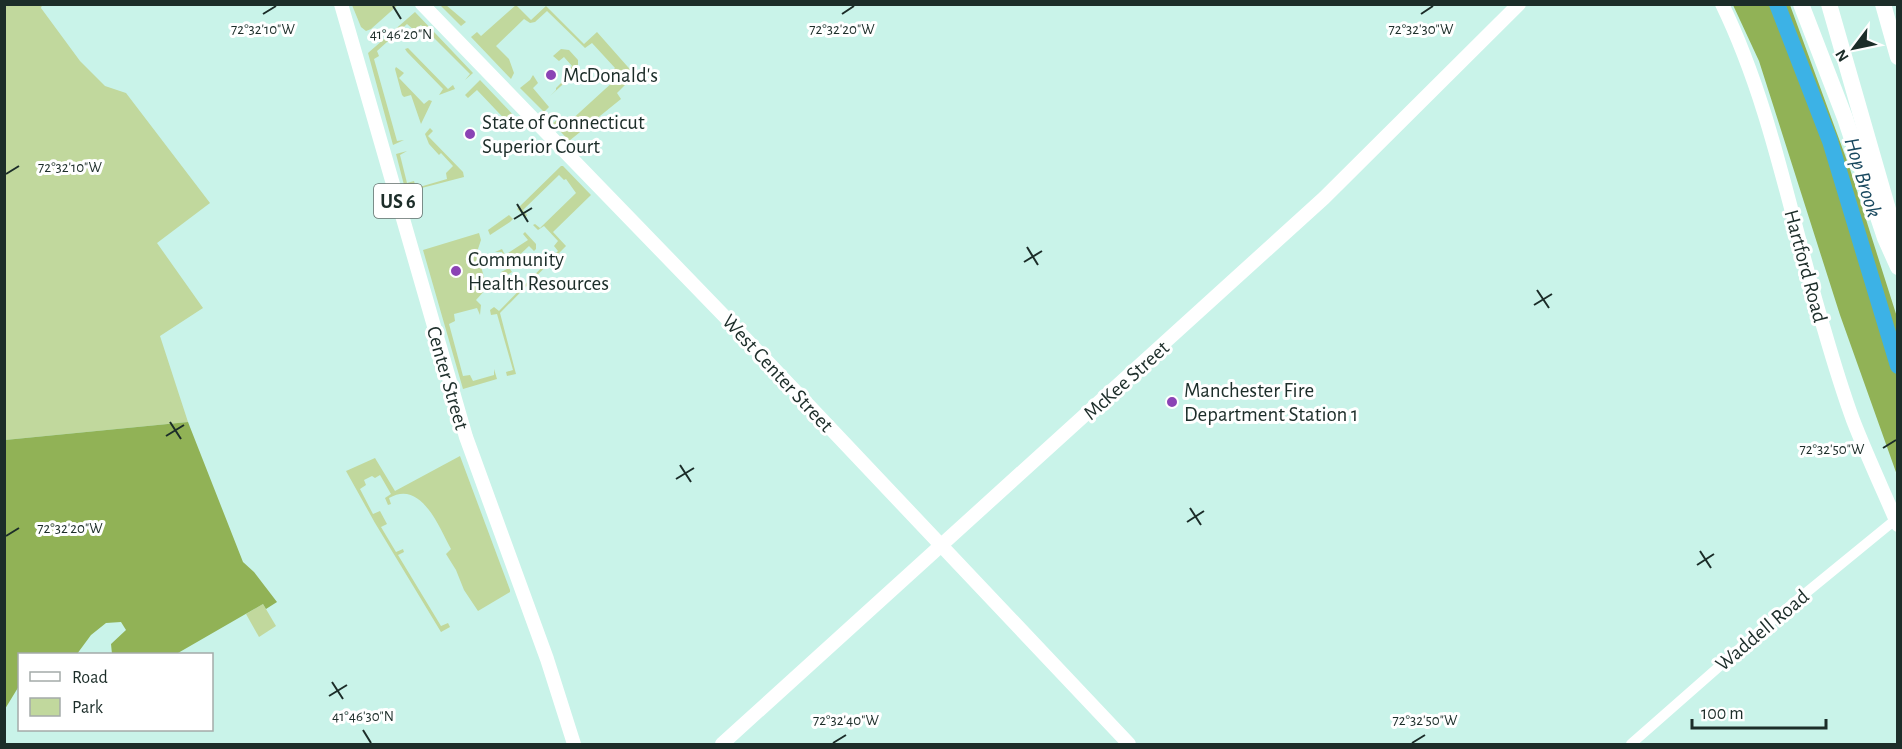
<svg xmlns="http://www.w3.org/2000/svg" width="1902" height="749" viewBox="0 0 1902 749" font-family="'Alegreya Sans',sans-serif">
  <rect width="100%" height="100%" fill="#c9f3e9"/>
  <g fill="#c1d89d">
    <path d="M 5,5 L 42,5 L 41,8 L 80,61 L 105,86 L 126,93 L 210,203 L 157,243 L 203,308 L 160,336 L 188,422 L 5,440 Z"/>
    <path d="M 352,5 L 398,5 L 371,29 L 366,31 L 361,27 Z"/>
    <path d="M 440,5 L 446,5 L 466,22 L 461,26 Z"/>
    <path d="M 516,5 L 531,20 L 546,6 L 584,44 L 597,32 L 635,75 L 617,93 L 621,99 L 569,141 L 553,123 L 559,118 L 568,123 L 615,80 L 609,74 L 615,68 L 592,43 L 585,48 L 547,11 L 535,22 L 530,23 L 524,19 L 496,46 L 509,59 L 514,73 L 511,79 L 471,37 L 477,32 L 481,36 Z"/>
    <path d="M 415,12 L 473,73 L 465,80 L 470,74 L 421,25 L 414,30 L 407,24 L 377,51 L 379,56 L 374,59 L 397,141 L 404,140 L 393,145 L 368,53 Z"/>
    <path d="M 408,48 L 448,89 L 453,85 L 455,89 L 439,95 L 443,89 L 407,52 L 405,49 Z"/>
    <path d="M 561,49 L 569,50 L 578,60 L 578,79 L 576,82 L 572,76 L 550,96 L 556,90 L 556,88 L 571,73 L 568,70 L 572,66 L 564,57 L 559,61 L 553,56 Z"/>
    <path d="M 396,67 L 404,73 L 399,78 L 424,104 L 429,100 L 432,101 L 421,124 L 411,95 L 404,97 L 402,95 L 395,69 Z"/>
    <path d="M 533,75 L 538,83 L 533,88 L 549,107 L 544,112 L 520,88 L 530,80 Z"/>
    <path d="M 480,80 L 520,122 L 514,129 L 477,90 L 468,98 L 465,95 Z"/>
    <path d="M 430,128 L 433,131 L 428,136 L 463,172 L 464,177 L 414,190 L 404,185 L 396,154 L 407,151 L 400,155 L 407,183 L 414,181 L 416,188 L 447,179 L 446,173 L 453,166 L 441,153 L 439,155 L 429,144 L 425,134 Z"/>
    <path d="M 561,166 L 563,166 L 591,195 L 553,232 L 566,246 L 500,313 L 516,374 L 507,376 L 506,372 L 513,370 L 497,314 L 491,315 L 490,310 L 494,307 L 499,311 L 558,251 L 554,246 L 558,241 L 544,226 L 538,230 L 533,225 L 535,224 L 540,228 L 576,193 L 566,179 L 564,180 L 559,175 L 523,210 L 527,215 L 526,217 L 517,209 Z"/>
    <path d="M 509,215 L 513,219 L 510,222 L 490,235 L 488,230 Z"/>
    <path d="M 525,232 L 536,244 L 536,249 L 534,251 L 529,246 L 508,266 L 512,272 L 504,277 L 501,272 L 507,269 L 502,252 L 495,252 L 502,249 L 505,255 L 528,240 L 523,234 Z"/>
    <path d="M 479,233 L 481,240 L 477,252 L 487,288 L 476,300 L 481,305 L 480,315 L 477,308 L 454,314 L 455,321 L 449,324 L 463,376 L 470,375 L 473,381 L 494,375 L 494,369 L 497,379 L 463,389 L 423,250 Z"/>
    <path d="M 460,456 L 510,590 L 510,592 L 478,611 L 464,590 L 456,570 L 446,554 L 451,549 C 439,527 421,479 389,498 L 391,504 L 388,505 L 385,498 L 391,494 L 380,475 L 375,478 L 372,476 L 364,480 L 366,485 L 360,489 L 373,514 L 380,511 L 387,524 L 381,527 L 396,552 L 403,549 L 404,552 L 398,555 L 441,626 L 448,623 L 450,627 L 441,632 L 375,523 L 346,471 L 375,458 L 395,491 Z"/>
    <path d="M 263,604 L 276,626 L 259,637 L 246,614 Z"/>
  </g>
  <g fill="#91b256">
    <path d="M 1733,5 L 1790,5 L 1850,169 L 1897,317 L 1897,475 L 1840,315 L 1759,61 Z"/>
    <path d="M 188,422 L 243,562 L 254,572 L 277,602 L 266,609 L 263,604 L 178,653 L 112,654 L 111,644 L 126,630 L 121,622 L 106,623 L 91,635 L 77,654 L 20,654 L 19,686 L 5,709 L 5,440 Z"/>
  </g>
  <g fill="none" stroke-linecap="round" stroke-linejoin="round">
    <path stroke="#3cb2e6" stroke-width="16" d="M 1777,4 L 1830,141 L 1898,366"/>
    <path stroke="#fff" stroke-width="10" d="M 1631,744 L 1763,628 L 1895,520"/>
    <g stroke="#fff" stroke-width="14">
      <path d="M 341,4 L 466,437 L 547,659 L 574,744"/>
      <path d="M 422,4 L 727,319 L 1129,744"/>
      <path d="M 1722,4 C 1772,107 1791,221 1824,329 C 1833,360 1842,390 1853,420 C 1867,456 1883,490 1898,525"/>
      <path d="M 722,744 L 1324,198 L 1519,4"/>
    </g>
    <g stroke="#fff" stroke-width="16">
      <path d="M 1801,4 L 1845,118 L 1885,238 L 1898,267"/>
      <path d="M 1829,4 L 1898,244"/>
      <path d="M 1883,4 L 1898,57"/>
    </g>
  </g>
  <path fill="none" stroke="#1c2d29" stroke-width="2" d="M 393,6 L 401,19M 263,14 L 276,6M 842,14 L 854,6M 1421,14 L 1433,6M 6,174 L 19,166M 517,204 L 528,222M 514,219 L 532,208M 1027,247 L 1038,265M 1024,262 L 1042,251M 1537,290 L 1549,308M 1534,305 L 1552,294M 170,422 L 181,439M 166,436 L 184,425M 1883,448 L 1896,440M 680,465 L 691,482M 676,479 L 694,468M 1190,508 L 1201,525M 1187,522 L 1204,511M 6,536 L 19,528M 1700,551 L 1711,568M 1697,565 L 1714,554M 332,682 L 343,699M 329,696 L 347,685M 363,730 L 371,743M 833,743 L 846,735M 1412,743 L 1425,735"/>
  <g fill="#8b43b5" stroke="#fff" stroke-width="2">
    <circle cx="551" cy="75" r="6"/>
    <circle cx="470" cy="134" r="6"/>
    <circle cx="456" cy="271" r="6"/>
    <circle cx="1172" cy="402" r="6"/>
  </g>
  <g text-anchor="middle" stroke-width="6" stroke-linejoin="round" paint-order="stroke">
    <rect fill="#fff" stroke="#606c69" stroke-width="1.5" x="374" y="184" width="48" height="34" rx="4.5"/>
    <g font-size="20" font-weight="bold" fill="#1c2d29">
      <text x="398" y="208">US 6</text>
    </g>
    <g font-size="21" fill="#1c2d29" stroke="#fff" text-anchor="start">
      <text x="563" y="82">McDonald's</text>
      <text x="482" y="129">State of Connecticut<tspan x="482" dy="24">Superior Court</tspan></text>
      <text x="468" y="266">Community<tspan x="468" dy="24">Health Resources</tspan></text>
      <text x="1184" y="397">Manchester Fire<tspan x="1184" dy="24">Department Station 1</tspan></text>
    </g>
    <g font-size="21" fill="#1c2d29" stroke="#fff">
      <text transform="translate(1806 266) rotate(75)" y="7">Hartford Road</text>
      <text transform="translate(778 373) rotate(47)" y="7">West Center Street</text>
      <text transform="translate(448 378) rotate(74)" y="7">Center Street</text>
      <text transform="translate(1126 380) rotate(-42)" y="7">McKee Street</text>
      <text transform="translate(1762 630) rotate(-40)" y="7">Waddell Road</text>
    </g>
    <g font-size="22" font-style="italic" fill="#19495f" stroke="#fff">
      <text transform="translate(1864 177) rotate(73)" y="8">Hop Brook</text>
    </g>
  </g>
  <g font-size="15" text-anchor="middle" fill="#1c2d29" stroke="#fff" stroke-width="6" stroke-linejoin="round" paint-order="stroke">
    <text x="263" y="34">72°32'10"W</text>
    <text x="842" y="34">72°32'20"W</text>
    <text x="1421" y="34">72°32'30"W</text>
    <text x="401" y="39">41°46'20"N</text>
    <text x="70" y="172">72°32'10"W</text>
    <text x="1832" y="454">72°32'50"W</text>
    <text x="70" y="533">72°32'20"W</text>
    <text x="363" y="721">41°46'30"N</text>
    <text x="846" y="725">72°32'40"W</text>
    <text x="1425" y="725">72°32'50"W</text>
  </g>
  <rect width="1902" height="749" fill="none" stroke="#1c2d29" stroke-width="12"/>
  <rect x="18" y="653" width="195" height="78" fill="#ffffff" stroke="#a4aba9" stroke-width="1.5"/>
  <rect x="30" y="672" width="30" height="9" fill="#ffffff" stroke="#a4aba9" stroke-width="1.5"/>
  <text x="72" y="683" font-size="18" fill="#1c2d29">Road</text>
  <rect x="30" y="698" width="30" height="18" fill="#c1d89d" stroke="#a4aba9" stroke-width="1.5"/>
  <text x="72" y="713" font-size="18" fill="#1c2d29">Park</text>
  <g transform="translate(1854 48) rotate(238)" stroke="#ffffff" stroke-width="4.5" paint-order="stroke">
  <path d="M0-4.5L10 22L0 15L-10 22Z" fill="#1c2d29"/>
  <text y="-9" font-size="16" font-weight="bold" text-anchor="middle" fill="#1c2d29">N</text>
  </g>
  <path d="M1692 719v9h134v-9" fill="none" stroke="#1c2d29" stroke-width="3"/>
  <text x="1701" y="719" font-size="18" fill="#1c2d29" stroke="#ffffff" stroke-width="4.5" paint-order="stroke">100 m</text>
</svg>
